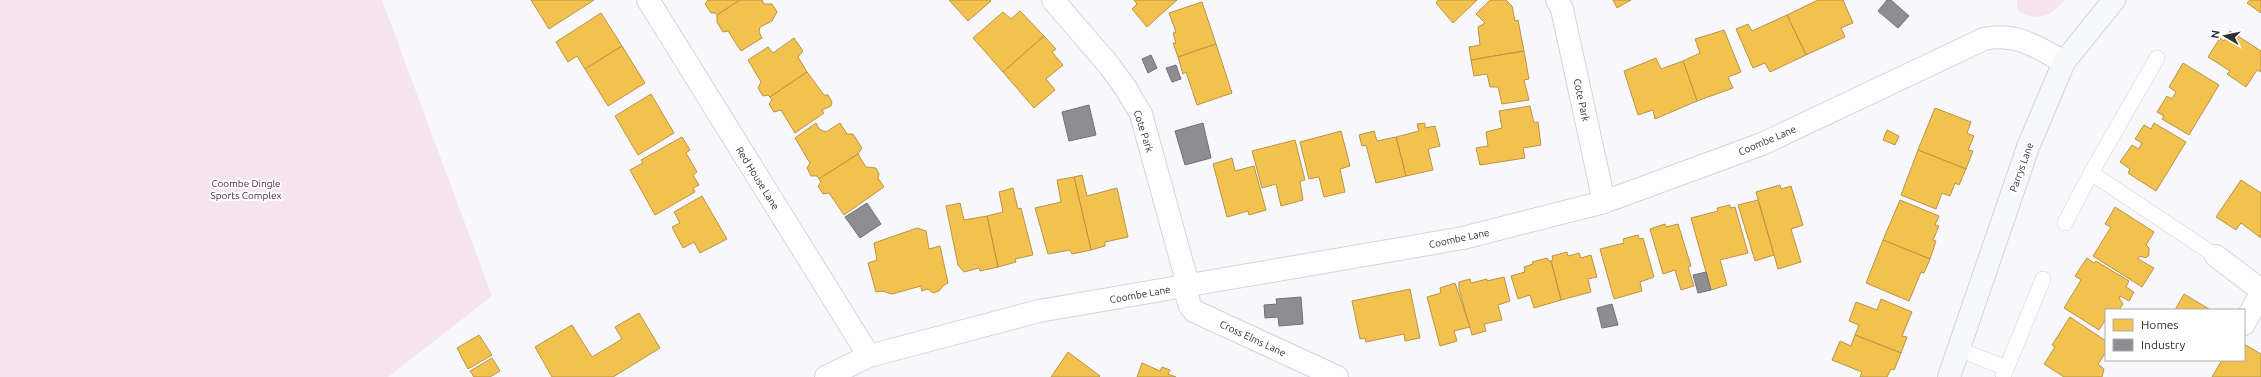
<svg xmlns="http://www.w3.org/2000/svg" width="2261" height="377" viewBox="0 0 2261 377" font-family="Ubuntu,sans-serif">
  <rect width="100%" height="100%" fill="#f8f8fc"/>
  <g fill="#f6e4ef">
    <path d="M 0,0 L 382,0 L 492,296 L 388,377 L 0,377 Z"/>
    <path d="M 2017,0 L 2065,0 C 2052,16 2035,23 2017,10 Z"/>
  </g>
  <g fill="#f2c14e" stroke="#b89547">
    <path d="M 531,0 L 594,0 L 549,29 Z"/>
    <path d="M 708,0 L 740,0 L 717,15 L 716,13 L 711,13 L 705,4 Z"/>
    <path d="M 740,0 L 762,0 L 764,4 L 772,4 L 777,12 L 772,21 L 760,27 L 759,32 L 762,38 L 741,51 L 728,31 L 723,32 L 717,22 L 717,15 Z"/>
    <path d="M 949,0 L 990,0 L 991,1 L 968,21 Z"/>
    <path d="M 1134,0 L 1177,0 L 1147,27 L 1132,9 L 1137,4 Z"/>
    <path d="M 1438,0 L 1477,0 L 1453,23 L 1436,3 Z"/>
    <path d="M 1490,0 L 1506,0 L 1512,6 L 1515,21 L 1518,20 L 1524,51 L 1471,60 L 1469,47 L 1480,45 L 1478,27 L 1485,23 L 1476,14 Z"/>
    <path d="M 1613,0 L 1631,0 L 1617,8 Z"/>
    <path d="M 1818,0 L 1843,0 L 1853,23 L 1841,28 L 1845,37 L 1806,55 L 1787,15 Z"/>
    <path d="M 2250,0 L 2261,0 L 2261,13 L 2247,3 Z"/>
    <path d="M 1202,2 L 1216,44 L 1178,57 L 1173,43 L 1176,43 L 1173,33 L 1176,32 L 1169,13 Z"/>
    <path d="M 1020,11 L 1044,36 L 1003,72 L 973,38 L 1003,12 L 1011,19 Z"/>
    <path d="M 601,13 L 622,46 L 585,69 L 577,56 L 568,62 L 556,42 Z"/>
    <path d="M 1787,15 L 1806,55 L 1770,72 L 1765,63 L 1753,68 L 1736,29 L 1748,24 L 1752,31 Z"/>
    <path d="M 1724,30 L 1741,72 L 1728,77 L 1733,88 L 1697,101 L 1683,61 L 1700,53 L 1695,39 Z"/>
    <path d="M 2230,31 L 2261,51 L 2261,72 L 2257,70 L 2246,87 L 2227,74 L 2230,71 L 2208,57 L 2220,38 L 2224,41 Z"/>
    <path d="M 1044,36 L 1056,49 L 1052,52 L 1063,65 L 1046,79 L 1055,90 L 1034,108 L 1003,72 Z"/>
    <path d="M 794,38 L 803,51 L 798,57 L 807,72 L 770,97 L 768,95 L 763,96 L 758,88 L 761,82 L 748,60 L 768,47 L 773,53 Z"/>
    <path d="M 1216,44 L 1232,93 L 1197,105 L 1186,72 L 1183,74 L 1178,57 Z"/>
    <path d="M 622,46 L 645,83 L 608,106 L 585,69 Z"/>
    <path d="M 1524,51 L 1529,79 L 1524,80 L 1529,100 L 1502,104 L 1498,87 L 1490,87 L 1487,74 L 1474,76 L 1471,60 Z"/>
    <path d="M 1656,58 L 1661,69 L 1683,61 L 1697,101 L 1655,119 L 1653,110 L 1638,115 L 1624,71 Z"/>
    <path d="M 2183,63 L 2219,85 L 2189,135 L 2162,119 L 2164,116 L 2157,112 L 2167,96 L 2172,99 L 2176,92 L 2169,87 Z"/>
    <path d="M 807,72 L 824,95 L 828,95 L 832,102 L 831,106 L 822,110 L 824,113 L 795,133 L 781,110 L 774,112 L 769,104 L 772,100 L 770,97 Z"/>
    <path d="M 651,94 L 674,133 L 638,155 L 615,116 Z"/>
    <path d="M 1530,106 L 1534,123 L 1538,122 L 1541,145 L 1523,148 L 1525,158 L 1480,165 L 1476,148 L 1488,146 L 1486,132 L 1502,128 L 1499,111 Z"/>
    <path d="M 1935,108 L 1971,122 L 1967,133 L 1974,136 L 1968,150 L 1973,151 L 1966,169 L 1918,150 Z"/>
    <path d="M 816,123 L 819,129 L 826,132 L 840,123 L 847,134 L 853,134 L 862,148 L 858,154 L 819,179 L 817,176 L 811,176 L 807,168 L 810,163 L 795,138 Z"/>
    <path d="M 1425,123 L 1425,128 L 1435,126 L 1440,146 L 1428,149 L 1433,170 L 1406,176 L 1396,137 L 1419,131 L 1417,124 Z"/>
    <path d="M 2154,123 L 2186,142 L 2156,191 L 2128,173 L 2130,169 L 2120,162 L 2132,145 L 2139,149 L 2142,143 L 2135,139 L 2144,125 L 2151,129 Z"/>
    <path d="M 1887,130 L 1899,136 L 1895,145 L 1883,140 Z"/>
    <path d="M 1341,131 L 1350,166 L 1340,169 L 1345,192 L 1324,197 L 1319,177 L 1309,179 L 1300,142 Z"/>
    <path d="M 1374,131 L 1377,141 L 1396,137 L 1406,176 L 1376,183 L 1366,145 L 1362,146 L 1359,135 Z"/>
    <path d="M 682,137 L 690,150 L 686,153 L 697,172 L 693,175 L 699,185 L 693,188 L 695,192 L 655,215 L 630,170 L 643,163 L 641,160 Z"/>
    <path d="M 1295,140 L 1305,180 L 1300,181 L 1303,200 L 1281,206 L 1276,184 L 1262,188 L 1252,151 Z"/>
    <path d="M 1918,150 L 1966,169 L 1959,185 L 1955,183 L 1950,196 L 1942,193 L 1936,209 L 1901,195 Z"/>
    <path d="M 858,154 L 866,167 L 876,168 L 879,174 L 878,178 L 884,187 L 844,215 L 829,193 L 823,194 L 818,186 L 821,182 L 819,179 Z"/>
    <path d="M 1232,158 L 1235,171 L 1254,166 L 1266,210 L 1249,215 L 1248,211 L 1227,217 L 1213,164 Z"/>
    <path d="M 1082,175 L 1087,196 L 1117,188 L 1128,237 L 1105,242 L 1105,246 L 1091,250 L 1074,177 Z"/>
    <path d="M 1074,177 L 1091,250 L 1072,254 L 1070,250 L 1048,254 L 1035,208 L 1061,202 L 1057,180 Z"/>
    <path d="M 2241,180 L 2261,193 L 2261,238 L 2241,223 L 2236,230 L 2216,217 Z"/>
    <path d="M 1780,185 L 1781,189 L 1791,186 L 1803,225 L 1791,229 L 1801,262 L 1778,269 L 1756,192 Z"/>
    <path d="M 1013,188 L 1018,209 L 1021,208 L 1033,255 L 1015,259 L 1016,262 L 998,267 L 987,216 L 1003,212 L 999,192 Z"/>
    <path d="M 702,196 L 727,239 L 700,253 L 694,242 L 683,248 L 672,227 L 680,223 L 674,212 Z"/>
    <path d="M 1758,200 L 1774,255 L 1755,261 L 1738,205 Z"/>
    <path d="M 1900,200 L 1939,216 L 1935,225 L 1939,226 L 1933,240 L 1936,241 L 1930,259 L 1883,240 Z"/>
    <path d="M 960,203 L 964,220 L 987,216 L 998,267 L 980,271 L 979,268 L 964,272 L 958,265 L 946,206 Z"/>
    <path d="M 1730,205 L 1730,208 L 1735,207 L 1748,253 L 1720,260 L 1727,285 L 1711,290 L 1691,218 L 1718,211 L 1717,208 Z"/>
    <path d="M 2115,207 L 2154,232 L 2146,245 L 2149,248 L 2149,255 L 2146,258 L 2140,256 L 2138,259 L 2154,268 L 2142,287 L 2093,256 L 2111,227 L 2105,224 Z"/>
    <path d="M 1665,224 L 1666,227 L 1678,224 L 1691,266 L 1688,267 L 1694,286 L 1681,290 L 1675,270 L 1663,274 L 1650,229 Z"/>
    <path d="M 917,228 L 926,231 L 929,249 L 940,246 L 948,283 L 944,285 L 939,291 L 933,293 L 928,289 L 922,291 L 921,286 L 892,294 L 882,291 L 876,292 L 868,263 L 877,260 L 874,243 Z"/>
    <path d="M 1638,235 L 1639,239 L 1643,238 L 1654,277 L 1640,282 L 1642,291 L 1614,299 L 1600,249 L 1624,243 L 1623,239 Z"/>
    <path d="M 1883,240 L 1930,259 L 1924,273 L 1921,272 L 1909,301 L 1866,283 Z"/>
    <path d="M 1567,252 L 1568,256 L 1579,253 L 1581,258 L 1591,255 L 1597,277 L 1588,279 L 1591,292 L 1561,300 L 1551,261 L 1553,260 L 1552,256 Z"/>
    <path d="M 1547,258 L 1549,261 L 1551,261 L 1561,300 L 1534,308 L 1530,295 L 1518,299 L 1511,276 L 1525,272 L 1524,267 L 1533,264 L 1532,262 Z"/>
    <path d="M 2087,258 L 2094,263 L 2096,261 L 2129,281 L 2126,287 L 2134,292 L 2129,301 L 2120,296 L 2119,298 L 2123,304 L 2119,310 L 2106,310 L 2106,319 L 2099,330 L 2064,308 L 2081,280 L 2075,276 Z"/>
    <path d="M 1504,277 L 1510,301 L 1498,305 L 1502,320 L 1484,324 L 1486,331 L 1472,335 L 1459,289 L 1459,282 L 1470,279 L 1471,283 L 1487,279 L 1487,281 Z"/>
    <path d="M 1455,283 L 1470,327 L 1454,331 L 1457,341 L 1440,346 L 1427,297 L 1441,293 L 1440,288 Z"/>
    <path d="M 1410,289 L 1420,338 L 1405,341 L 1404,334 L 1366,342 L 1365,338 L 1360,339 L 1352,301 Z"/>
    <path d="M 2184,294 L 2209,309 L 2208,310 L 2175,310 Z"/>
    <path d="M 1881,299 L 1912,312 L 1902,336 L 1907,337 L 1901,353 L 1855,335 L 1859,325 L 1849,321 L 1856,302 L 1877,310 Z"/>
    <path d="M 639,313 L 660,348 L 613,377 L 552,377 L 535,347 L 572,325 L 592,357 L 622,339 L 615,327 Z"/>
    <path d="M 2070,317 L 2106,341 L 2106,352 L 2098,364 L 2104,369 L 2102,377 L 2064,377 L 2044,364 L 2055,347 L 2052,345 Z"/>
    <path d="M 479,335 L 492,355 L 468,369 L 457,348 Z"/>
    <path d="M 1855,335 L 1901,353 L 1894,370 L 1891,369 L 1887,377 L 1860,377 L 1862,372 L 1832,360 L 1840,341 L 1851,346 Z"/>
    <path d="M 2244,344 L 2261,354 L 2261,377 L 2212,377 L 2222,360 L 2244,360 Z"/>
    <path d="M 1068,352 L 1100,376 L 1099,377 L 1051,377 Z"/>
    <path d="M 492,358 L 500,371 L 490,377 L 474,377 L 470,371 Z"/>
    <path d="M 1142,363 L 1160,371 L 1162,367 L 1170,370 L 1168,374 L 1176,377 L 1137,377 Z"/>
  </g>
  <g fill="#8d8d92" stroke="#717177">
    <path d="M 1887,0 L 1891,0 L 1909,16 L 1898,28 L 1878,11 Z"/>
    <path d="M 1151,55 L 1157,68 L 1148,73 L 1142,59 Z"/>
    <path d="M 1176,65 L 1181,79 L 1172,82 L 1166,68 Z"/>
    <path d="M 1089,105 L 1096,135 L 1069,141 L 1062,112 Z"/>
    <path d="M 1203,123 L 1211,158 L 1185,165 L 1175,131 Z"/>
    <path d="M 867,203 L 881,224 L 860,238 L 845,217 Z"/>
    <path d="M 1706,272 L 1711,290 L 1698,293 L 1693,275 Z"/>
    <path d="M 1301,297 L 1303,324 L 1279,326 L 1278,317 L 1265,318 L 1264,305 L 1277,304 L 1276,299 Z"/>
    <path d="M 1612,304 L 1618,325 L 1602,328 L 1597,308 Z"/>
  </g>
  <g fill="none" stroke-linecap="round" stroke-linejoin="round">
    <g stroke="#d4d4da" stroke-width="16">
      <g id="service">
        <path d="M 2091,173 L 2216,256"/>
        <path d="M 2065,223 L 2091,173 L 2157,58"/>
        <path d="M 1958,349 L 2006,368"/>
        <path d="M 2003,377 L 2043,279"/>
      </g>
    </g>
    <g stroke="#d4d4da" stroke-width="24">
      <g id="minor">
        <path d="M 648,0 L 869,356"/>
        <path d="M 1053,0 L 1108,64 L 1125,87 L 1141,114 L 1188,285"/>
        <path d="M 1557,0 L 1562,9 L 1604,202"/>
        <path d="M 2216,256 L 2261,290"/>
        <path d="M 1184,286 L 1190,306 L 1194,311 L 1337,377"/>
        <path d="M 2244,324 L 2261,293"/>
      </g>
    </g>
    <g stroke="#d4d4da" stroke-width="24">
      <path id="tertiary" d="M 826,377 L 869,356 L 1039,311 L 1463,238 L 1604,202 L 1762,144 L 1984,39 C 2016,32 2037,47 2064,62"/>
    </g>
    <g stroke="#d4d4da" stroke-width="24">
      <path id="secondary" d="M 1949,377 L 2028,147 L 2064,62 L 2114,0"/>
    </g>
    <use href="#service" stroke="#fefeff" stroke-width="15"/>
    <use href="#minor" stroke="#fefeff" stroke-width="22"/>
    <use href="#tertiary" stroke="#fefeff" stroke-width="22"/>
    <use href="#secondary" stroke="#f6f8fb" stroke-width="22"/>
  </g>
  <g text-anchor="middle" stroke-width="4" stroke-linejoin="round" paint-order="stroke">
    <g font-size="10" fill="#2f2f37" stroke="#fff">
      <text transform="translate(1582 100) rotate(78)" y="4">Cote Park</text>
      <text transform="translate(1144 131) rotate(72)" y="4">Cote Park</text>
      <text transform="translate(1767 140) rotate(-23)" y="4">Coombe Lane</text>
      <text transform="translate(2021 167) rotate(-70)" y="4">Parrys Lane</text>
      <text transform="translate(758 178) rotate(58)" y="4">Red House Lane</text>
      <text transform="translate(1459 238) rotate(-12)" y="4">Coombe Lane</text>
      <text transform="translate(1140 294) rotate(-10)" y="4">Coombe Lane</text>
      <text transform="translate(1253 338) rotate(25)" y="4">Cross Elms Lane</text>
    </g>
    <g font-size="10" fill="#511d3d" stroke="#fff">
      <text x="246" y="187">Coombe Dingle<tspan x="246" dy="12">Sports Complex</tspan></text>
    </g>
  </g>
  <rect x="2105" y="309" width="140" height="52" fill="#ffffff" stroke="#acacaf"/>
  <rect x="2113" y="319" width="20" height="12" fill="#f2c14e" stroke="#acacaf"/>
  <text x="2141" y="329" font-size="12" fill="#2f2f37">Homes</text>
  <rect x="2113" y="339" width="20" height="12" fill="#8d8d92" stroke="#acacaf"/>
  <text x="2141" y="349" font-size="12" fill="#2f2f37">Industry</text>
  <g transform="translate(2225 36) rotate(279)" stroke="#ffffff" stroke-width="3" paint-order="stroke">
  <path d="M0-3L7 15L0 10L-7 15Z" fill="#2f2f37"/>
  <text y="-6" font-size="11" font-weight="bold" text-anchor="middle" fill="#2f2f37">N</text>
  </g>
</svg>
